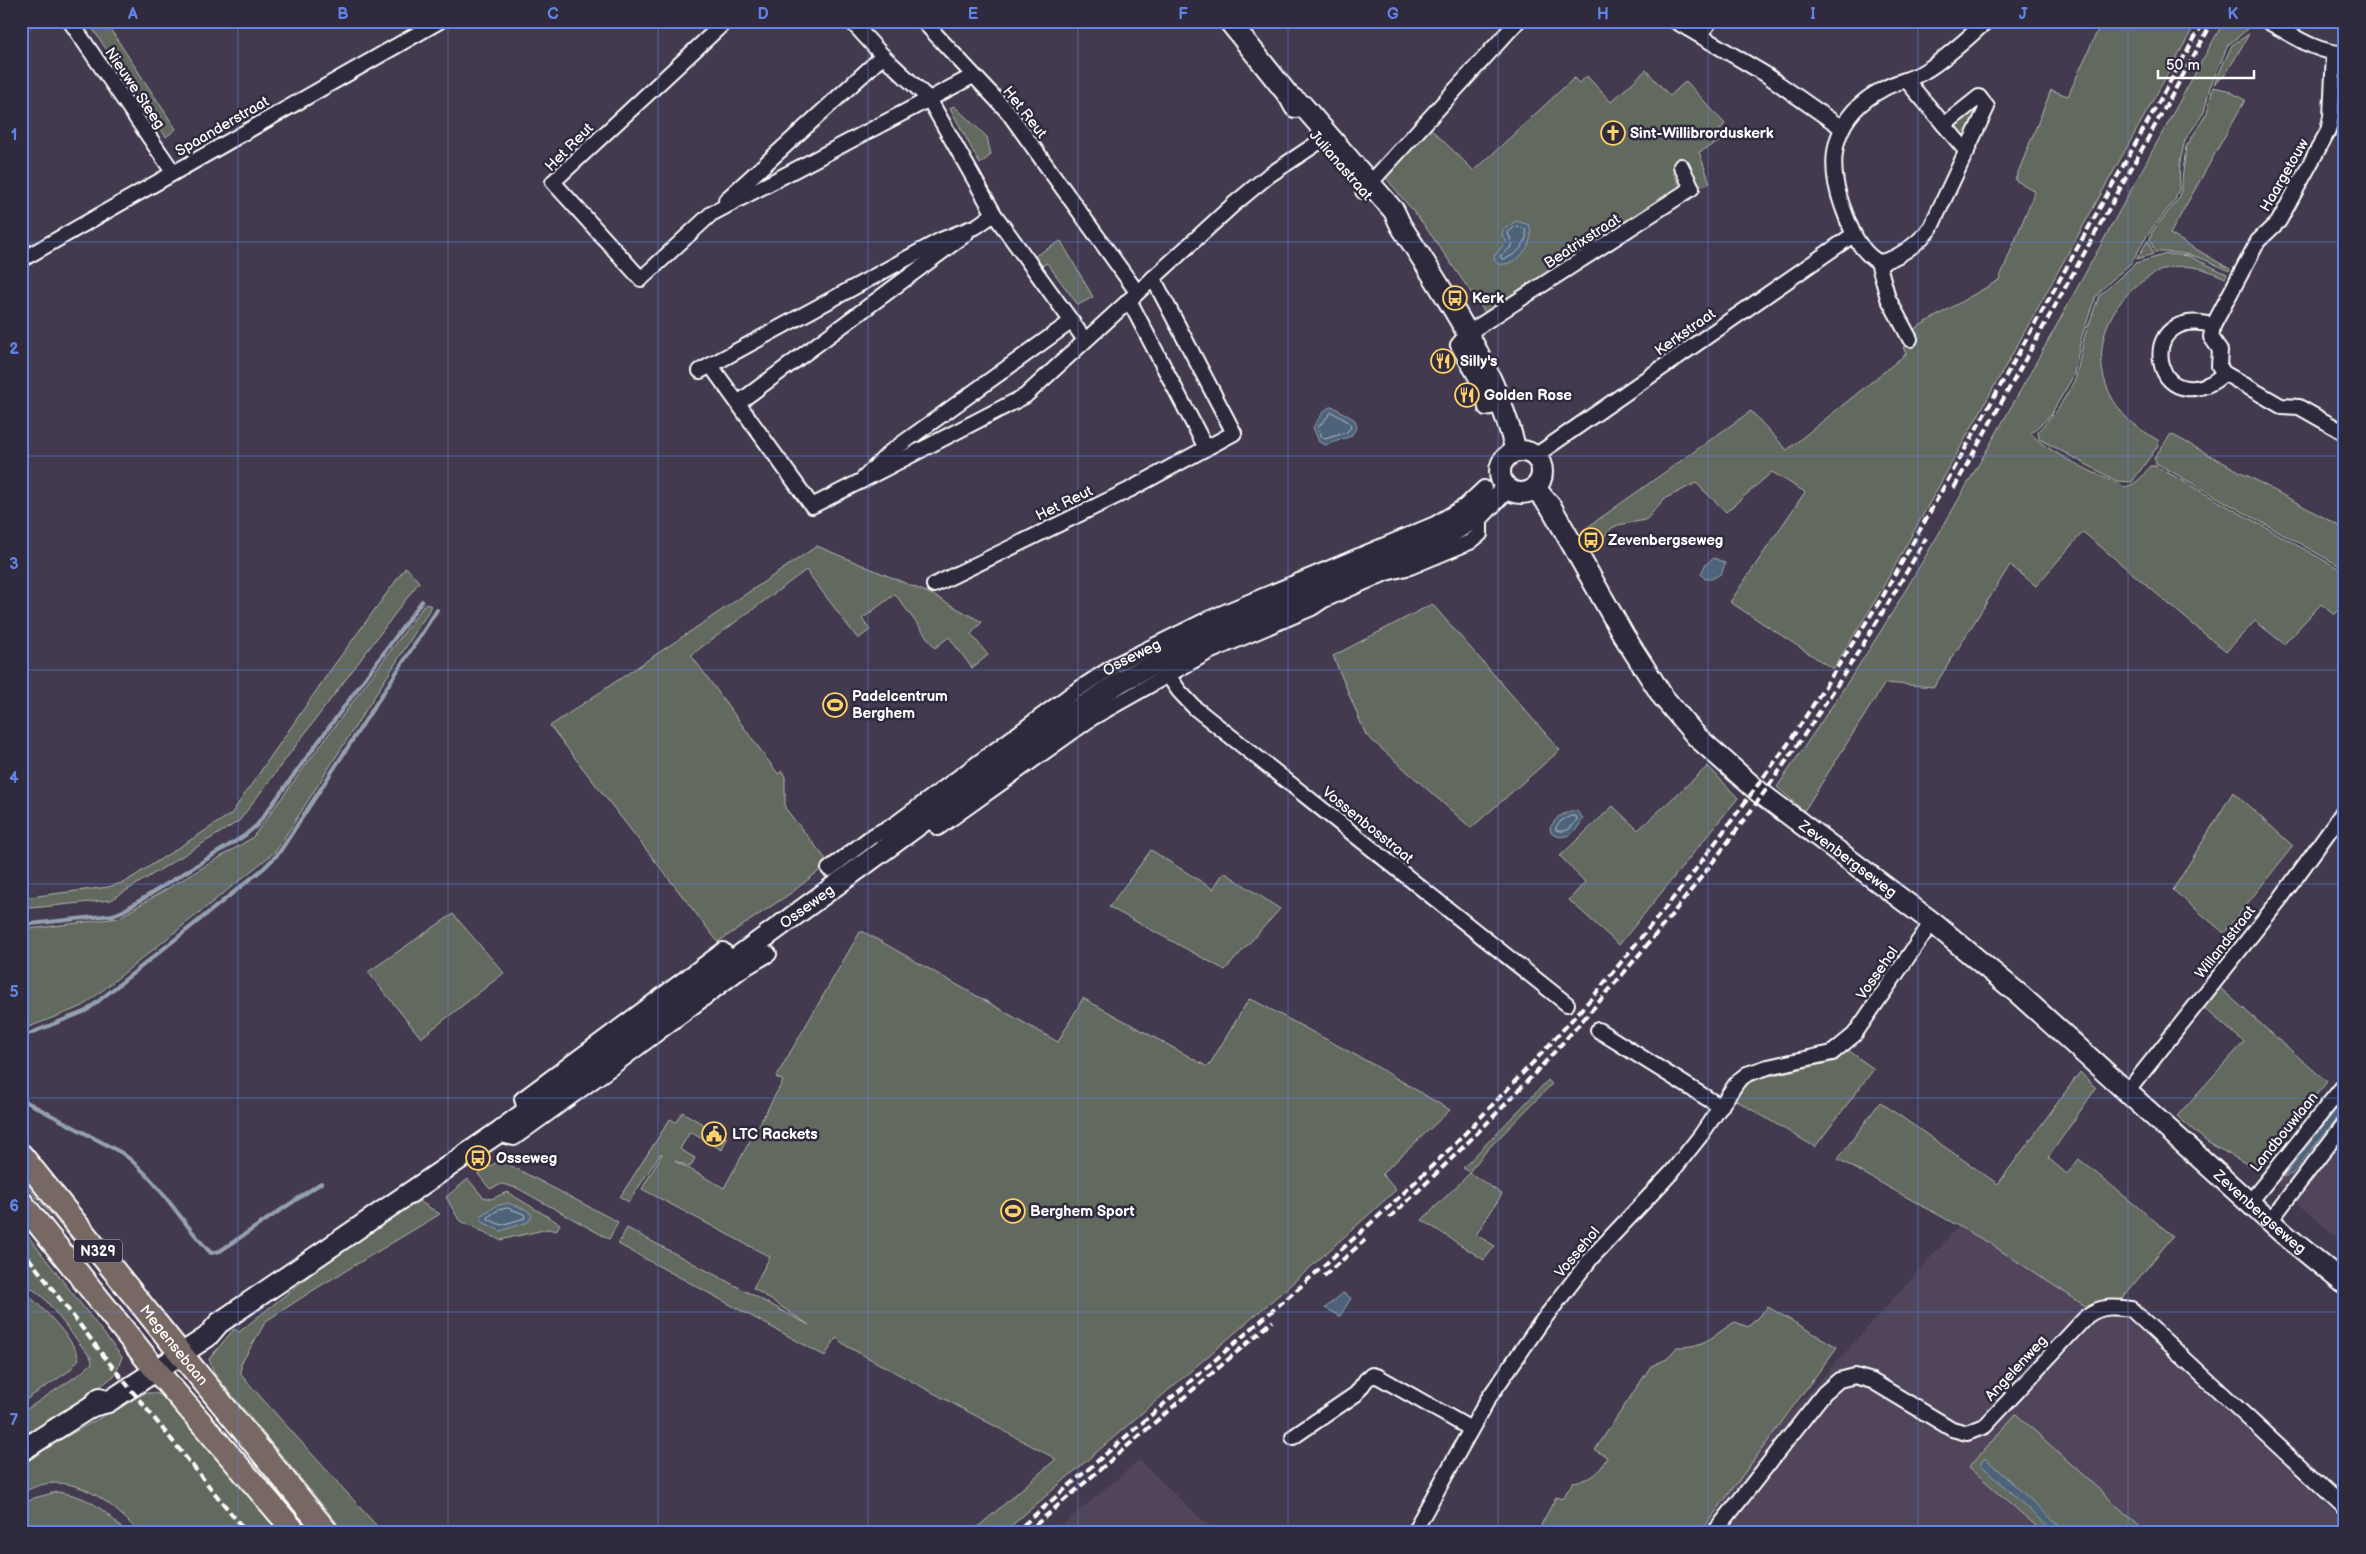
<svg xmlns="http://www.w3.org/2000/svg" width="2366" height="1554" viewBox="0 0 2366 1554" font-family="'Balsamiq Sans',sans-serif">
  <rect width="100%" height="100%" fill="#433a4f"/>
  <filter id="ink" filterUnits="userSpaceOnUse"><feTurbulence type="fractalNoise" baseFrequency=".02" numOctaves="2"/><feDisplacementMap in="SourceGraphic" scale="10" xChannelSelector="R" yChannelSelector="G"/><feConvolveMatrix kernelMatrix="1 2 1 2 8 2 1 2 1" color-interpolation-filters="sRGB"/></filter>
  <g filter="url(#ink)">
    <g fill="#51455c">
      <path d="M 21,21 L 46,21 L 21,35 Z"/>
      <path d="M 2345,1074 L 2345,1245 L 2264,1174 Z"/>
      <path d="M 1997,1184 L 2345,1523 L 2345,1533 L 1687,1533 L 1694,1520 Z"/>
      <path d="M 1139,1460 L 1216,1533 L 1053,1533 Z"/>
    </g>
    <g fill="#626a5e" stroke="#b0b4ae">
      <path d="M 101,21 L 105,21 L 176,129 L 166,137 L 92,28 Z"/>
      <path d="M 2098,21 L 2197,21 L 1878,596 L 1833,669 L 1730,602 L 1805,492 L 1772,472 L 1726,512 L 1696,483 L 1664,499 L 1646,520 L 1618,525 L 1612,528 L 1592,550 L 1582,531 L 1751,411 L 1787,450 L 1906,354 L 1903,347 L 1912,343 L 1907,333 L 1999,280 L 2035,191 L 2015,180 L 2051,90 L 2068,96 L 2100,25 Z"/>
      <path d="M 2224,21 L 2233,21 L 2248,29 L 2228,45 L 2210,87 L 2204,112 L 2185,140 L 2180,162 L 2179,189 L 2175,200 L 2148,234 L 2132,262 L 2103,288 L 2095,298 L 2081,339 L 2074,375 L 2050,416 L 2031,433 C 2044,451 2104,478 2126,487 C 2138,483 2143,476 2150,466 L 2156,466 L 2345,572 L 2345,604 L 2334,615 L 2321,604 L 2284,644 L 2255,621 L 2226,652 L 2083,532 L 2036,586 L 2010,565 L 1934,687 L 1885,683 L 1804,811 L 1777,787 C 1817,728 1858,669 1895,608 C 2010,416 2115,217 2224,21 Z"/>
      <path d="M 2249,34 L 2226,74 L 2214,84 L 2232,45 Z"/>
      <path d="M 1646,70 L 1670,96 L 1686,81 L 1725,124 L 1717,133 L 1721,141 L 1699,152 L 1710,183 L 1704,186 L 1695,182 L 1685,163 L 1673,172 L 1680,187 L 1487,315 L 1422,222 L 1382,173 L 1426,124 L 1474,171 L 1574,78 L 1579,83 L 1587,76 L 1611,102 Z"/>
      <path d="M 2213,87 L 2227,90 L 2245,100 L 2170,234 L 2230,269 L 2229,271 C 2199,256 2188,252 2155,252 L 2150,239 L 2152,232 L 2180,197 L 2186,147 L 2207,113 Z"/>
      <path d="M 954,106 L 987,137 L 991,155 L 980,164 L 950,108 Z"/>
      <path d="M 1978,106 L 1979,109 L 1968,136 L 1964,138 L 1953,127 L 1952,123 Z"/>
      <path d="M 2148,240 L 2153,254 L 2137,259 Z"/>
      <path d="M 1061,241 L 1093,297 L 1078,305 L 1047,263 L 1040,267 L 1033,257 Z"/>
      <path d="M 2167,254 L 2189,256 L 2227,274 L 2225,278 C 2209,270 2191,264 2173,267 C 2160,269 2150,276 2140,283 C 2094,318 2087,381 2131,422 C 2139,429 2150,435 2159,441 L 2157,447 L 2132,482 L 2117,481 L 2039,439 L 2038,431 L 2057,411 L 2076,378 L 2084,338 L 2099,296 L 2136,263 Z"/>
      <path d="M 2171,434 L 2345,529 L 2345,569 L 2156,463 L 2154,458 Z"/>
      <path d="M 817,546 L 931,594 L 982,622 L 971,634 L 988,655 L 972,668 L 949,637 L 935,648 L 895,594 L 862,619 L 870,630 L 858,639 L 806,570 L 691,655 L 778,774 L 782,771 L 785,777 L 785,808 L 829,863 L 791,893 L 718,942 L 550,726 Z"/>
      <path d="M 406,567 L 419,582 L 239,821 L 111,900 L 21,909 L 21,898 L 108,887 L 125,882 L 231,814 L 332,668 Z"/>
      <path d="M 425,604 L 432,606 L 276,851 L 83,1006 L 21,1030 L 21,930 L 118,918 L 252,838 Z"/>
      <path d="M 1432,604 L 1560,750 L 1471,828 L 1366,735 L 1333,656 Z"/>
      <path d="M 1708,766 L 1738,798 L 1619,945 L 1569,900 L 1585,882 L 1560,856 L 1613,806 L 1638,830 Z"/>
      <path d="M 2233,792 L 2293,846 L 2224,933 L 2173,890 Z"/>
      <path d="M 1151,850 L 1213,889 L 1224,872 L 1280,909 L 1225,970 L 1109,907 Z"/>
      <path d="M 453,914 L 504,973 L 421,1038 L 368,972 Z"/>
      <path d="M 860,932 L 864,932 L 1058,1042 L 1083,998 L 1208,1067 L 1249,999 L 1255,1001 L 1374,1065 L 1450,1110 L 1382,1174 L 1396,1190 L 1303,1274 L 1003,1533 L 971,1533 L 1056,1459 L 848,1347 L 836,1338 L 825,1356 L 618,1244 L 627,1228 L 809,1325 L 753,1288 L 770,1257 L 642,1189 L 662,1154 L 660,1154 L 629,1202 L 620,1197 L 670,1119 L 676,1122 L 682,1112 L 727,1138 L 722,1150 L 690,1132 L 680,1149 L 695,1158 L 690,1167 L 675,1161 L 724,1188 L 783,1081 L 776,1077 Z"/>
      <path d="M 2220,988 L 2327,1082 L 2254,1168 L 2207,1142 L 2177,1116 L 2244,1042 L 2203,1007 Z"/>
      <path d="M 1848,1050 L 1874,1069 L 1815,1147 L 1732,1098 L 1745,1084 L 1755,1079 L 1837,1061 Z"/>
      <path d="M 2080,1072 L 2096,1088 L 2048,1158 L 2067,1174 L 2079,1159 L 2173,1236 L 2121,1300 L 2099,1301 L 2087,1307 L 1989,1243 L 1838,1159 L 1880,1102 L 1998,1184 Z"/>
      <path d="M 1548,1080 L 1552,1084 L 1489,1148 L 1469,1172 L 1463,1168 Z"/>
      <path d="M 21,1156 L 142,1323 L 21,1179 Z"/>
      <path d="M 500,1160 L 618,1222 L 609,1239 L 517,1188 L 502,1184 L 490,1189 L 478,1174 Z"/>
      <path d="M 1470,1173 L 1502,1194 L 1476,1235 L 1495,1246 L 1484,1260 L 1422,1220 Z"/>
      <path d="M 468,1179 L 483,1197 L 491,1199 L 507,1192 L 560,1224 L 556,1231 L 548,1229 L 500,1240 L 459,1220 L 446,1197 Z"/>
      <path d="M 419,1201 L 440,1214 L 312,1291 L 266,1321 L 241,1364 L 241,1375 L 383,1533 L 342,1533 L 334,1519 L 214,1373 L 209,1359 L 234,1329 L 239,1332 L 354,1240 Z"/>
      <path d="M 21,1227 L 122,1357 L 115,1375 L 83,1400 L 21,1441 L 21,1413 L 81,1373 L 92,1363 L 91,1358 L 44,1298 L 21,1280 Z"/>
      <path d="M 21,1289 C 38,1303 74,1338 79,1359 L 69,1371 L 21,1403 Z"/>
      <path d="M 1768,1307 L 1837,1347 L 1700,1533 L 1545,1533 L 1541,1525 L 1556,1497 L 1562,1499 L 1573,1482 C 1594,1478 1597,1476 1607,1457 L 1595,1450 L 1651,1366 L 1667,1359 L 1677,1347 C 1707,1347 1711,1336 1735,1322 L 1748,1327 Z"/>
      <path d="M 145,1393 L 154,1393 L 167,1397 L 286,1533 L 139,1533 C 110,1499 65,1465 21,1494 L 21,1466 L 53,1444 Z"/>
      <path d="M 2016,1414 L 2147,1533 L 2044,1533 L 1969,1467 Z"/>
      <path d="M 57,1492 C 89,1496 104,1509 126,1533 L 21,1533 L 21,1506 L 34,1498 Z"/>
    </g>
    <g fill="#4e6379" stroke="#95a1af">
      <path d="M 1516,221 L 1529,225 C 1537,243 1517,267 1498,264 L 1494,260 L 1495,255 L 1507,241 L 1502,236 L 1503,230 Z"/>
      <path d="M 1332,406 L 1355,420 L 1357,427 L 1351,436 L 1326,445 L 1319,442 L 1313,427 L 1325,410 Z"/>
      <path d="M 1714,558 L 1725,563 L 1722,573 L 1712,579 L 1705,579 L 1701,574 L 1705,565 Z"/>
      <path d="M 1570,811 L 1577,811 L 1583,818 C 1578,831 1565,843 1551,833 L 1550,827 L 1558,817 Z"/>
      <path d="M 2345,1098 L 2345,1108 L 2292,1174 L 2283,1177 Z"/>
      <path d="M 508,1203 L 527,1210 L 532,1216 L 528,1222 L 500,1231 L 481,1221 L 481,1215 L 496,1206 Z"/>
      <path d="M 1343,1293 L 1351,1298 L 1340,1316 L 1325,1308 Z"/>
      <path d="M 1985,1458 L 2067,1533 L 2055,1533 L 2052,1531 L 1980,1464 Z"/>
    </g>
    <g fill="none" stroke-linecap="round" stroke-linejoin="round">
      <g stroke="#b8c1c9" stroke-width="1">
        <path d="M 1516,226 L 1525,229 C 1531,242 1514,258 1502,259 L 1500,256 L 1510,248 L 1512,243 L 1508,233 Z"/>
        <path d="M 1332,412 L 1350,423 L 1351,427 L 1347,432 L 1325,439 L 1322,437 L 1318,428 Z"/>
        <path d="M 1571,816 L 1576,816 L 1577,819 C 1573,827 1566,834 1556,830 L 1556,827 L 1561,821 Z"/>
        <path d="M 508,1208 L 524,1214 L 525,1218 L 501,1225 L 488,1219 L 489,1216 L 498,1210 Z"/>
      </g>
      <g stroke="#95a1af" stroke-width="4">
        <path d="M 21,925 L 113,915 L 123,911 L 244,836 L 257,825 L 422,601"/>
        <path d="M 21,1037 L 86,1011 L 264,868 L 279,853 L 437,610"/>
        <path d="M 21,1099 L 122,1153 C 159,1180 179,1220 211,1253 L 220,1251 L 321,1183"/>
      </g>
      <g stroke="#fff" stroke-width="18">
        <g id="street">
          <path d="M 70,21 L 173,172"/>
          <path d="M 726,21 L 553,182 L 641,279 L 711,214 L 973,76"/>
          <path d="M 851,21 L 883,56 L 929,99 L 994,214 L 1085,340"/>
          <path d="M 923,21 L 1008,112 L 1137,292"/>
          <path d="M 1675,21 L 1765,74 L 1842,128"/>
          <path d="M 2267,21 C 2291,34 2317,54 2345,53"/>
          <path d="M 1700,35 L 1710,21"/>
          <path d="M 1907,81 L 1967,152"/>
          <path d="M 1363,191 L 1518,21"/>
          <path d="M 726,200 L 883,56"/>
          <path d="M 21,260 L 440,21"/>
          <path d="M 1878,262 C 1896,261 1920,242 1931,227 L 1987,107 L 1979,97 L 1944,125"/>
          <path d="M 1129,300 L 1206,448"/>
          <path d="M 2213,326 L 2258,241 L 2279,221 L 2328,131 L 2331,117 L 2334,53"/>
          <path d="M 1910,339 L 1888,298 L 1878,262 C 1857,249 1850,227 1842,205 C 1825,157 1835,114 1883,89 C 1897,81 1911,80 1925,71 C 1947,58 1967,38 1987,21"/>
          <path d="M 711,366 L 812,506 L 861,481 L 889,453 L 1072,321"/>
          <path d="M 700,371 L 941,240 L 977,226 L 994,214"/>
          <path d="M 2224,373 C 2204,395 2166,395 2161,361 C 2156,328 2187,316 2213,326 L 2211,337 L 2220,350 L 2219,366 L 2224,373 L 2281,406 L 2299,407 L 2345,433"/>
          <path d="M 738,403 L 966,234"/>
          <path d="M 1501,405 L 1486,408 L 1483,390 L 1458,345 L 1468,333 L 1692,188 L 1681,166"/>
          <path d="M 1535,456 L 1853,235"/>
          <path d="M 861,481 L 1025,396 L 1234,204 L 1268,176 L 1328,136"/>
          <path d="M 934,585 L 1129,490 L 1234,433 L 1153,278"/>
          <path d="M 1163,668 L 1179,691 L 1195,708 L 1567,1004"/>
          <path d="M 929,816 L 938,828 L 1092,718 L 1209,652 L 1312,608 L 1324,600 L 1386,573 L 1410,567 L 1470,542 L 1480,534 L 1480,515"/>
          <path id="s1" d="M 829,869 L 871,837 L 895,824 L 1074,692 L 1117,664 L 1208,619 L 1435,524 L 1465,506 L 1484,488"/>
          <path d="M 1598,1030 L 1721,1107"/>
          <path d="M 2127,1092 L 2281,898 L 2345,809"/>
          <path d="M 526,1112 L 522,1099 L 723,950 L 738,966"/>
          <path d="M 496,1134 L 514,1138 L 614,1066 L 742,970 L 769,954"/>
          <path d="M 2250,1202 L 2345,1084"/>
          <path d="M 2270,1221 L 2345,1123"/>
          <path d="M 1293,1437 L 1356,1394 L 1366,1380 L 1372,1375 L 1379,1377 L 1471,1429"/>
          <path d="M 1416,1528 L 1488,1399 L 1540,1324 L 1592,1257 L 1671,1173 L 1701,1135 L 1738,1081 L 1747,1074 L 1768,1067 L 1832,1053 L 1854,1035 L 1932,922"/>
          <path d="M 1714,1533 L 1824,1393 L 1839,1380 L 1855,1376 L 1872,1381 L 1952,1429 L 1967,1433 L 1985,1426 L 2087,1316 C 2101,1305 2115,1307 2131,1309 L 2345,1508"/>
        </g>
      </g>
      <g stroke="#fff" stroke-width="24">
        <g id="secondary">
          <path d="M 1229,21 L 1289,96 L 1295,107"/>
          <path d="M 1289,96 L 1303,106 L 1394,211 L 1401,226 C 1447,297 1495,368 1516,451"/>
          <circle cx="1521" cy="472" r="21"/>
          <path id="s2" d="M 1535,488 L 1551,507 L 1624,636 L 1663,697 L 1697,737 L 1759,792 L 1932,922 L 2020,995 L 2285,1235 L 2345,1284"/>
          <path id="s3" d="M 92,1406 L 108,1402 L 207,1337 L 219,1323 L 496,1134 L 1048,730 L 1120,682 L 1198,641 L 1443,537 L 1480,515 L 1506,488"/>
          <path d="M 21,1451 L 92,1406 L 100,1398"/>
        </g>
      </g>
      <g stroke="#fff" stroke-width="26">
        <g id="primary">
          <path id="s4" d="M 21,1155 L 181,1354 L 328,1533"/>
          <path d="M 21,1202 L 150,1363 L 296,1533"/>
        </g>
      </g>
      <use href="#street" stroke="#2f2a3d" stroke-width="14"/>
      <use href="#secondary" stroke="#2f2a3d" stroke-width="20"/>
      <use href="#primary" stroke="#776864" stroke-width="22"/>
      <g stroke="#fff" stroke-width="4" stroke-dasharray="8 4" stroke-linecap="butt">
        <path d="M 1954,488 L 2213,21"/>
        <path d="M 1389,1218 C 1602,1022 1784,790 1926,538"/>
        <path d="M 21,1248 L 103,1355 L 247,1533"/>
        <path d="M 1324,1276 L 1365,1240"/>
        <path d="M 1014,1533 L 1300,1287 L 1392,1204 L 1454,1145 L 1542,1053 L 1596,993 L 1687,881 L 1788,744 L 1883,596 L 2204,21"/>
        <path d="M 1026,1533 L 1273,1321"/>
      </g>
    </g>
  </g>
  <path fill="none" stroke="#6183e4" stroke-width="1" stroke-opacity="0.55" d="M 238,21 L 238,1533M 448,21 L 448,1533M 658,21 L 658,1533M 868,21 L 868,1533M 1078,21 L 1078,1533M 1288,21 L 1288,1533M 1498,21 L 1498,1533M 1708,21 L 1708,1533M 1918,21 L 1918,1533M 2128,21 L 2128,1533M 21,242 L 2345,242M 21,456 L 2345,456M 21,670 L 2345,670M 21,884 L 2345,884M 21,1098 L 2345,1098M 21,1312 L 2345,1312"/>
  <defs>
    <g id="church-ring" transform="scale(1.25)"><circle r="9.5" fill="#2f2a3d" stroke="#ffd166" stroke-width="1.5"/><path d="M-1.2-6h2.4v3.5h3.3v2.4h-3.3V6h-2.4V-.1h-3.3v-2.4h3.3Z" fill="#ffd166"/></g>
    <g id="bus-ring" transform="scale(1.25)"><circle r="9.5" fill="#2f2a3d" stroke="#ffd166" stroke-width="1.5"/><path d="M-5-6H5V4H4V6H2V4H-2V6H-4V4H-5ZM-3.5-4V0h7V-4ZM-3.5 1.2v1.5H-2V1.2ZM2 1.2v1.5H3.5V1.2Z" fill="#ffd166"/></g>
    <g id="restaurant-ring" transform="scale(1.25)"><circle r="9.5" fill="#2f2a3d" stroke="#ffd166" stroke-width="1.5"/><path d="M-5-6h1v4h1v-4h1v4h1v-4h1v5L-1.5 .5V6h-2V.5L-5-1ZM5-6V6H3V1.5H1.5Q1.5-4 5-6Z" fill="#ffd166"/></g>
    <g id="stadium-ring" transform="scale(1.25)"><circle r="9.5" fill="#2f2a3d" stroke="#ffd166" stroke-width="1.5"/><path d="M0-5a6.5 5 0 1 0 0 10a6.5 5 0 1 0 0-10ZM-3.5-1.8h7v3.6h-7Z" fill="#ffd166"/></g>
    <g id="civic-ring" transform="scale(1.25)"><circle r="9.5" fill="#2f2a3d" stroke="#ffd166" stroke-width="1.5"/><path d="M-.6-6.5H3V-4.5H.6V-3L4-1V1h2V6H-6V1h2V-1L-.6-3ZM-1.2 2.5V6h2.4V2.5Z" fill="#ffd166"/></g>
  </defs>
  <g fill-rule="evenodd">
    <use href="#church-ring" x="1613" y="133"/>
    <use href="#bus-ring" x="1455" y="298"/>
    <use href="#restaurant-ring" x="1443" y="361"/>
    <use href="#restaurant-ring" x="1467" y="395"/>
    <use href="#bus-ring" x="1591" y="540"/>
    <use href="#stadium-ring" x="835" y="705"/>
    <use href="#civic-ring" x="714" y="1134"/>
    <use href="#bus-ring" x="478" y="1158"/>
    <use href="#stadium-ring" x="1013" y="1211"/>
  </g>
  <g text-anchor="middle" stroke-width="5" stroke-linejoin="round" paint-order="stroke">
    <rect fill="#2f2a3d" stroke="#c1bfc5" stroke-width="1" x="74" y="1239.5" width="48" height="23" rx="4"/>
    <g font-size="14" font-weight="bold" fill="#fff">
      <text x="98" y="1256">N329</text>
    </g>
    <g font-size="15" fill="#fff" stroke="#2f2a3d">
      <text transform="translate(135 88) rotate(56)" y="5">Nieuwe Steeg</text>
      <text transform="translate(1025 112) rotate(52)" y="5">Het Reut</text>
      <text transform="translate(222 126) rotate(-30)" y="5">Spaanderstraat</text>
      <text transform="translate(569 147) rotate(-45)" y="5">Het Reut</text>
      <text transform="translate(1341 165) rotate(49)" y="5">Julianastraat</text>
      <text transform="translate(2284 175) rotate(-60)" y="5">Haargetouw</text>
      <text transform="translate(1582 241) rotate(-33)" y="5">Beatrixstraat</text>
      <text transform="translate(1685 332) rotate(-35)" y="5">Kerkstraat</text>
      <text transform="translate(1064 503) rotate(-26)" y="5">Het Reut</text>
      <text dy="5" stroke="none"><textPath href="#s1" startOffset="370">Osseweg</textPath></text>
      <text transform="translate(1368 825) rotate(39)" y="5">Vossenbosstraat</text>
      <text dy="5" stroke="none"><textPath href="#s2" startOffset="492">Zevenbergseweg</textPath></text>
      <text dy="5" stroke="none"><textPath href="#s3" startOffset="874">Osseweg</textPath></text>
      <text transform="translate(2225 942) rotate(-52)" y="5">Willandstraat</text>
      <text transform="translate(1877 973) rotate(-55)" y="5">Vossehol</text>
      <text transform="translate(2284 1132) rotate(-51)" y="5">Landbouwlaan</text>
      <text dy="5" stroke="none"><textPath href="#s2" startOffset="1035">Zevenbergseweg</textPath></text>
      <text transform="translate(1577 1252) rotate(-50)" y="5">Vossehol</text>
      <text dy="5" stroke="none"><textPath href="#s4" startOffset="244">Megensebaan</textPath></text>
      <text transform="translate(2016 1368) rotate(-47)" y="5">Angelenweg</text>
    </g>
    <g font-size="15" font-weight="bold" fill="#fff" stroke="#2f2a3d" text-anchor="start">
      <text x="1630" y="138">Sint-Willibrorduskerk</text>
      <text x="1472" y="303">Kerk</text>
      <text x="1460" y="366">Silly's</text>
      <text x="1484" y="400">Golden Rose</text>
      <text x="1608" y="545">Zevenbergseweg</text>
      <text x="852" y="701">Padelcentrum<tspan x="852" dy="17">Berghem</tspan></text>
      <text x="732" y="1139">LTC Rackets</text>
      <text x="496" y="1163">Osseweg</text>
      <text x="1030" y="1216">Berghem Sport</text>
    </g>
  </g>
  <rect width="2366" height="1554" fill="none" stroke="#2f2a3d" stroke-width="55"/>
  <path d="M2158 70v8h96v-8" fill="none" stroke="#ffffff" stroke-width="2.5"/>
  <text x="2166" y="70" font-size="15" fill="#ffffff" stroke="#2f2a3d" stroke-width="4" paint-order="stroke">50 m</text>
  <rect x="28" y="28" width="2310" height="1498" fill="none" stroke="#6183e4" stroke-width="2"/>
  <g font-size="16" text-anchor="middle" font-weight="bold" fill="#6183e4">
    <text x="133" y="19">A</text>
    <text x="343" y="19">B</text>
    <text x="553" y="19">C</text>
    <text x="763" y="19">D</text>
    <text x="973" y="19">E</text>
    <text x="1183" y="19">F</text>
    <text x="1393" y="19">G</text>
    <text x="1603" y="19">H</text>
    <text x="1813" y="19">I</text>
    <text x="2023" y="19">J</text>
    <text x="2233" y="19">K</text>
    <text x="14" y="140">1</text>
    <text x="14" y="354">2</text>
    <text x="14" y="569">3</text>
    <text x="14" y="783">4</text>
    <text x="14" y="997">5</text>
    <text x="14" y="1211">6</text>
    <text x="14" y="1425">7</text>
  </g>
</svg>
